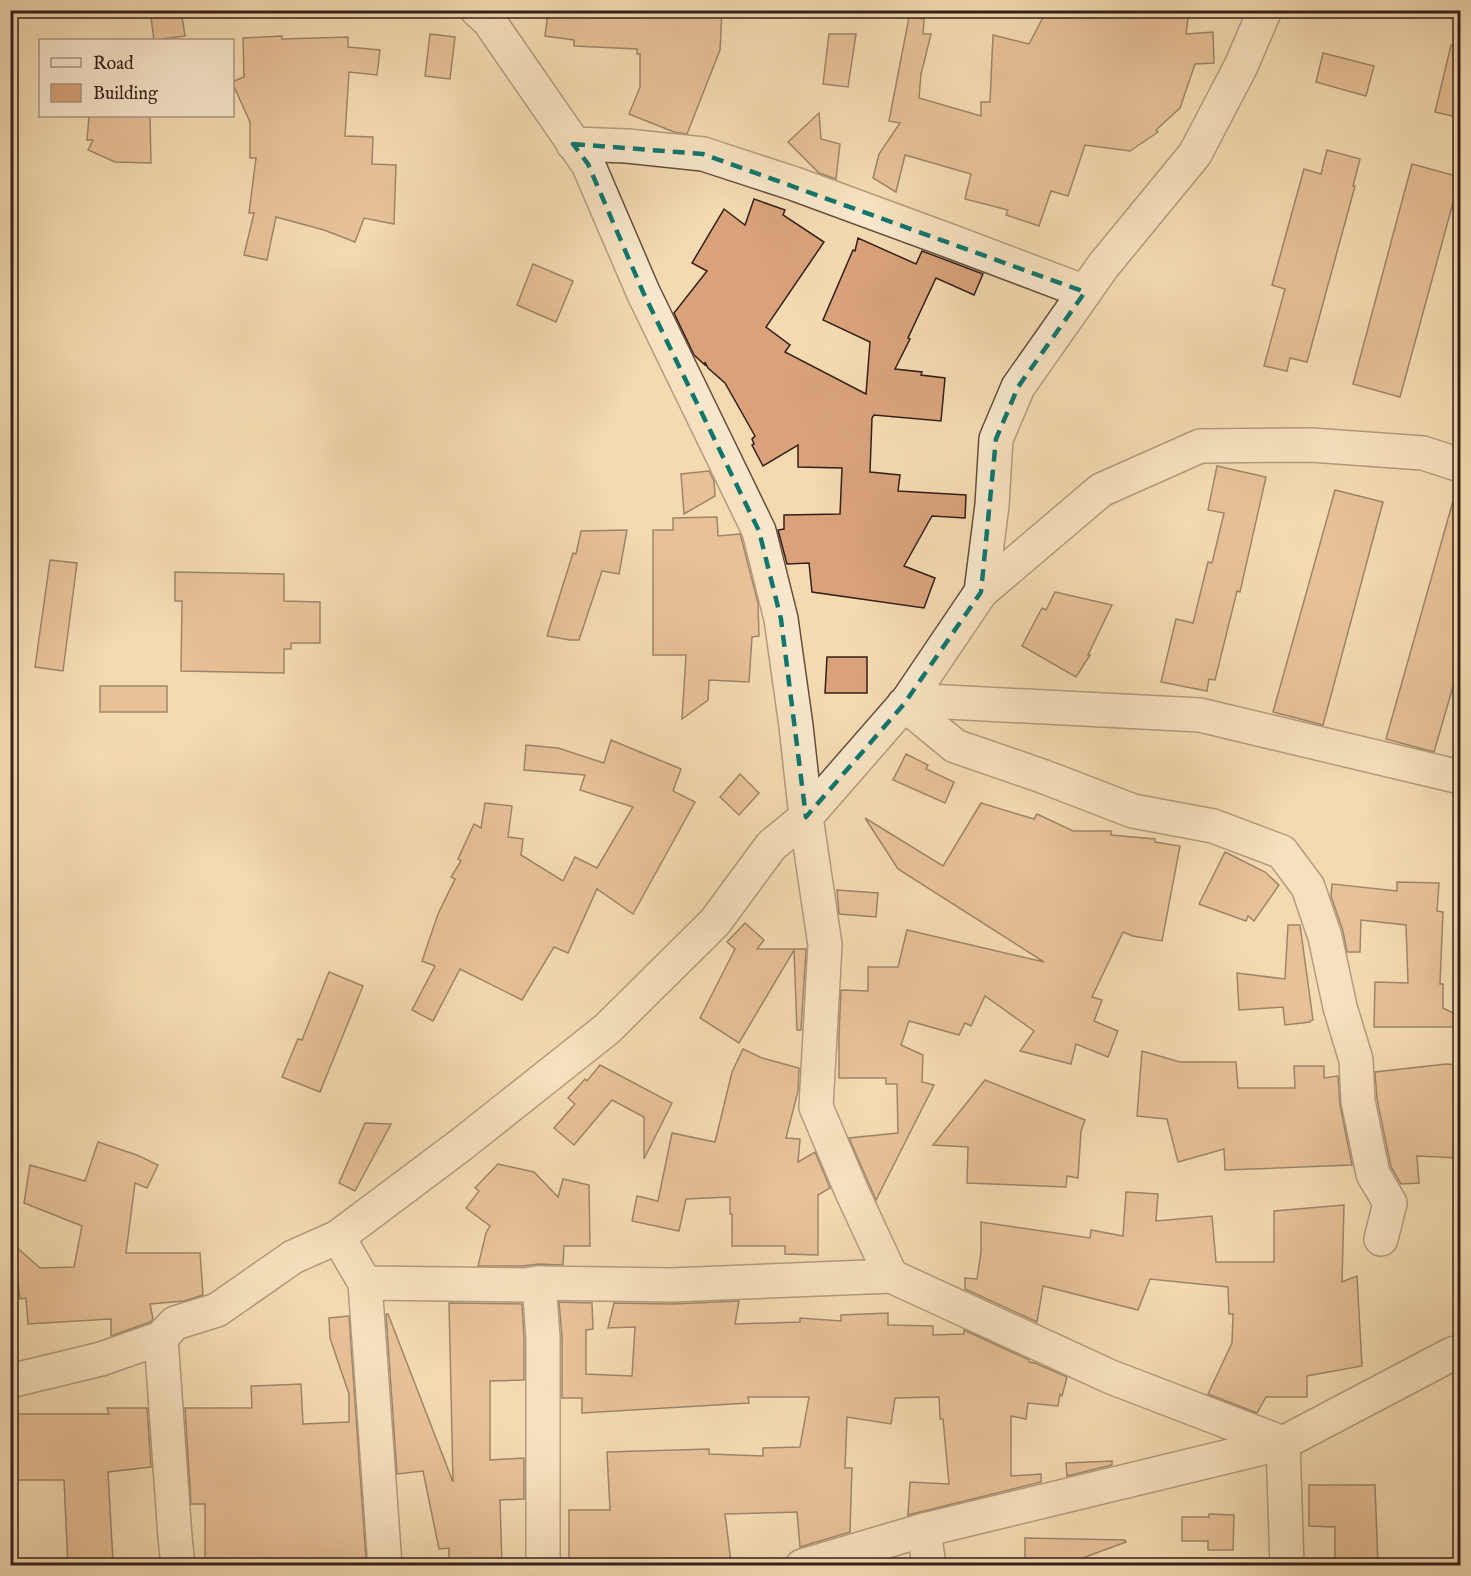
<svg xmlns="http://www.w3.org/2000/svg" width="1471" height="1576" viewBox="0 0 1471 1576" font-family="'IM FELL English',serif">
  <rect width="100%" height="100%" fill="#f4dab1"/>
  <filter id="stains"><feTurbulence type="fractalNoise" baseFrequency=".00333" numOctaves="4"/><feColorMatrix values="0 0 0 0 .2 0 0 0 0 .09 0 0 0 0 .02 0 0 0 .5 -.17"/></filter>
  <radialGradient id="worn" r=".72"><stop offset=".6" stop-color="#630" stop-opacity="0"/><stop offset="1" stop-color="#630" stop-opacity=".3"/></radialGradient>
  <g fill="#d9a27b" stroke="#342019" stroke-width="1.5">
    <path d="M 150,10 L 181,10 L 185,36 L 154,40 Z"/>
    <path d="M 552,10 L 722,10 L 720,50 L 687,134 L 674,132 L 629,114 L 640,87 L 640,54 L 637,54 L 637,49 L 574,46 L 574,40 L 545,36 L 548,13 L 551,13 Z"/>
    <path d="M 1047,10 L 1189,10 L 1186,34 L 1213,32 L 1214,63 L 1195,64 L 1180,108 L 1156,130 L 1158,132 L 1130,151 L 1085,145 L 1068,196 L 1051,191 L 1039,226 L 1006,215 L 1008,210 L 965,199 L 971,174 L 905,155 L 896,192 L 873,178 L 879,154 L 900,123 L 889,121 L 909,17 L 924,19 L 923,34 L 931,34 L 921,74 L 919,98 L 981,116 L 981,102 L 990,102 L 993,35 L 1029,44 Z"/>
    <path d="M 430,34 L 455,37 L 450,79 L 425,76 Z"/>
    <path d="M 829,34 L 856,34 L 848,87 L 823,84 Z"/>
    <path d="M 282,36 L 282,39 L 348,37 L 348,47 L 380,50 L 377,75 L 349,72 L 345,136 L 373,137 L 372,164 L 396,165 L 394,224 L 364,218 L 355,242 L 324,230 L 276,217 L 267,260 L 244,255 L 254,213 L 249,213 L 256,158 L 250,158 L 250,122 L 232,82 L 244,77 L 243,38 Z"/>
    <path d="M 1451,45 L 1461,46 L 1461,118 L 1435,112 Z"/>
    <path d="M 1323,53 L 1374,66 L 1366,96 L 1316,82 Z"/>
    <path d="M 819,113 L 821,139 L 840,144 L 836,179 L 819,173 L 788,142 Z"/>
    <path d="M 89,116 L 150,116 L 151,163 L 115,162 L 88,150 L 93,140 L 87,140 Z"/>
    <path d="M 1327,150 L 1360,159 L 1353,186 L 1355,186 L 1307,362 L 1290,358 L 1287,371 L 1264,366 L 1285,289 L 1272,285 L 1304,169 L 1321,174 Z"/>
    <path d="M 1412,164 L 1460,177 L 1400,397 L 1353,384 Z"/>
    <path d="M 754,199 L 785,210 L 783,215 L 824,242 L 766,327 L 790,345 L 785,352 L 866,394 L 870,342 L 823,320 L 853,250 L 855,251 L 858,238 L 916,264 L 922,251 L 983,274 L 974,295 L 936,278 L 908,338 L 910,339 L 895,369 L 922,372 L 921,375 L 945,378 L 941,421 L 874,415 L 872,418 L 870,472 L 900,475 L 898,491 L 966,495 L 965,518 L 932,516 L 904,566 L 935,578 L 924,608 L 812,592 L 809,563 L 787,564 L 778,530 L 784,529 L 784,515 L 840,514 L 842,468 L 798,467 L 798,445 L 763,466 L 752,445 L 754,444 L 752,439 L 755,436 L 725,383 L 708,368 L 705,362 L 705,365 L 694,355 L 674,313 L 707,271 L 692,263 L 724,209 L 745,225 Z"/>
    <path d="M 533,264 L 573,281 L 556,322 L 517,305 Z"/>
    <path d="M 1217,466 L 1266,477 L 1240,592 L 1237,591 L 1215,680 L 1209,679 L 1207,691 L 1161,682 L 1176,619 L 1193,623 L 1208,562 L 1212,563 L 1224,513 L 1208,510 Z"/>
    <path d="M 709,471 L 714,481 L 715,496 L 684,514 L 681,474 Z"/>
    <path d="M 1335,490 L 1383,502 L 1323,725 L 1273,712 Z"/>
    <path d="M 1453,501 L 1461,502 L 1461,659 L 1434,752 L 1386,739 Z"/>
    <path d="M 717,517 L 718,536 L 740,534 L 741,537 L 758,603 L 759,636 L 752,637 L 749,682 L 709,680 L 708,700 L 682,719 L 686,655 L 653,655 L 653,530 L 673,530 L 673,518 Z"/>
    <path d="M 627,530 L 619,574 L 602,571 L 579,640 L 570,640 L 547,636 L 573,553 L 576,554 L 581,531 Z"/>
    <path d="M 50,560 L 77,563 L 63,671 L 35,667 Z"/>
    <path d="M 175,572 L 284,574 L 284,601 L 320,602 L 320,643 L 291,643 L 291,649 L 284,649 L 284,673 L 181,671 L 182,601 L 175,601 Z"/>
    <path d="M 1055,592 L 1112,605 L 1088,655 L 1090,655 L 1076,677 L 1022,646 L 1042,608 L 1046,610 Z"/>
    <path d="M 827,657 L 867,657 L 867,693 L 825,693 Z"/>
    <rect x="100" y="686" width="67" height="26"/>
    <path d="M 611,740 L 681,769 L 673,791 L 695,802 L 633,914 L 597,889 L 568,953 L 554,947 L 522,1000 L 460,969 L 433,1021 L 412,1010 L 435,966 L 422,961 L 438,914 L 455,879 L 451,877 L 461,861 L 458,859 L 474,824 L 481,828 L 485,803 L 512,806 L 508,837 L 523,839 L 521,855 L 563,881 L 575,857 L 597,868 L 633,807 L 580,790 L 585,775 L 524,770 L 526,745 L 558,748 L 604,763 Z"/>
    <path d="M 906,754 L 928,765 L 926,769 L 954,782 L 945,803 L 893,780 Z"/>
    <path d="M 740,774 L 759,793 L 739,815 L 720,797 Z"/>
    <path d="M 981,803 L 1034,819 L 1037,814 L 1073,831 L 1111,831 L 1111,835 L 1155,839 L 1155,842 L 1180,846 L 1162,941 L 1133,936 L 1123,932 L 1092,997 L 1102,1000 L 1094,1021 L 1118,1031 L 1108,1057 L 1076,1044 L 1071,1064 L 1020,1051 L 1034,1031 L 985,996 L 971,1026 L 965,1023 L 959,1035 L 909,1021 L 901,1045 L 923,1055 L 922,1082 L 934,1085 L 876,1200 L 849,1138 L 898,1133 L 897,1084 L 886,1084 L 886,1078 L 839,1078 L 839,1035 L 841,990 L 868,991 L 868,967 L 898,967 L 907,930 L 1044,962 L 898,869 L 865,818 L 943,866 Z"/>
    <path d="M 1225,852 L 1265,872 L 1279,885 L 1254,921 L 1248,916 L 1246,921 L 1199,904 Z"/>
    <path d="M 1397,882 L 1439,883 L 1437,911 L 1443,912 L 1440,984 L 1443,984 L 1443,1008 L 1461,1017 L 1461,1027 L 1374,1027 L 1375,982 L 1408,983 L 1406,925 L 1361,920 L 1360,952 L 1347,952 L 1343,931 L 1331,896 L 1332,884 L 1397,891 Z"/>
    <path d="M 837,890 L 878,893 L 876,917 L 839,914 Z"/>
    <path d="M 745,923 L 764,940 L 757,949 L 806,949 L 801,1030 L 797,1030 L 794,950 L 739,1043 L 700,1018 L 735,949 L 727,942 Z"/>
    <path d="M 1288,925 L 1300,925 L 1313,1020 L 1310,1021 L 1310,1022 L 1285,1025 L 1283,1007 L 1239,1010 L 1237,973 L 1285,979 Z"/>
    <path d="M 329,972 L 363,986 L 320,1092 L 282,1077 L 298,1039 L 302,1040 Z"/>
    <path d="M 743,1049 L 762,1058 L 799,1068 L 798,1091 L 786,1138 L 800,1139 L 798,1162 L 815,1152 L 830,1188 L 818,1195 L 818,1255 L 785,1254 L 785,1246 L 732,1246 L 732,1214 L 730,1214 L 730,1197 L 686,1199 L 679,1231 L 632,1221 L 637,1196 L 658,1201 L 672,1133 L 715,1142 L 732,1072 Z"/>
    <path d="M 1142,1051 L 1180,1062 L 1236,1062 L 1238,1088 L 1295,1088 L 1294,1066 L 1324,1066 L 1324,1078 L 1338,1076 L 1340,1105 L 1352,1165 L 1225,1170 L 1224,1149 L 1178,1162 L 1167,1119 L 1137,1116 Z"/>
    <path d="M 1446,1064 L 1461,1065 L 1461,1150 L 1459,1158 L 1417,1156 L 1419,1183 L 1401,1184 L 1391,1167 L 1377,1099 L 1375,1072 Z"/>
    <path d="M 600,1065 L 672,1103 L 644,1159 L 644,1117 L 612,1100 L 574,1145 L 554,1128 L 575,1104 L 568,1098 L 585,1079 L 587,1081 Z"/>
    <path d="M 985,1080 L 1085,1120 L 1081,1131 L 1078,1178 L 1067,1176 L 1066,1187 L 967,1183 L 968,1147 L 933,1145 Z"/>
    <path d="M 365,1123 L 391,1124 L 355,1191 L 339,1183 Z"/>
    <path d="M 98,1142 L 137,1155 L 158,1165 L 147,1188 L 135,1183 L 126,1253 L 200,1253 L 203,1295 L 184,1301 L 150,1304 L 153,1319 L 150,1322 L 111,1336 L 111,1319 L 28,1324 L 26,1298 L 20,1299 L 14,1245 L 40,1268 L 74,1267 L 82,1226 L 24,1203 L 30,1165 L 85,1181 Z"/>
    <path d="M 498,1164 L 534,1172 L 558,1197 L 563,1179 L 589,1185 L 590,1246 L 564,1246 L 563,1265 L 539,1264 L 523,1266 L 478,1266 L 486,1233 L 490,1226 L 466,1208 L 479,1191 L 475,1188 Z"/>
    <path d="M 1126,1192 L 1158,1194 L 1156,1221 L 1212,1216 L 1216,1262 L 1274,1262 L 1274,1211 L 1344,1205 L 1342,1282 L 1357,1276 L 1362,1366 L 1307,1376 L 1307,1397 L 1266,1397 L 1257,1413 L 1208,1394 L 1232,1343 L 1233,1314 L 1229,1314 L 1228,1287 L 1150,1279 L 1138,1310 L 1043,1286 L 1037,1322 L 965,1289 L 965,1278 L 977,1279 L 981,1252 L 981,1222 L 1090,1238 L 1091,1230 L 1123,1236 Z"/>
    <path d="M 739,1301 L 735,1324 L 800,1322 L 800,1318 L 841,1321 L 841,1315 L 888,1313 L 888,1325 L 933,1326 L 933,1335 L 964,1334 L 964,1330 L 1029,1360 L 1029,1362 L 1035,1363 L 1067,1377 L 1062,1396 L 1060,1394 L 1058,1406 L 1028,1403 L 1026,1419 L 1011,1416 L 1011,1476 L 1041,1474 L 1041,1482 L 908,1515 L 910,1482 L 949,1484 L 943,1419 L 940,1419 L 939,1397 L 895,1398 L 891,1424 L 847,1417 L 845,1468 L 852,1468 L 850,1532 L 800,1547 L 797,1512 L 725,1514 L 731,1562 L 724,1563 L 725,1566 L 629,1566 L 628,1561 L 569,1564 L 569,1510 L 610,1510 L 607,1452 L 709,1449 L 709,1454 L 763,1456 L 763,1448 L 800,1447 L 809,1397 L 748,1397 L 749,1403 L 582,1413 L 582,1398 L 562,1398 L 562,1337 L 559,1302 L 592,1303 L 593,1329 L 586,1330 L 586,1374 L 632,1376 L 635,1327 L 608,1328 L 614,1303 L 672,1304 Z"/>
    <path d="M 449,1303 L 522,1304 L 524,1338 L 524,1380 L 490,1381 L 490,1460 L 524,1458 L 524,1499 L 500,1500 L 502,1566 L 449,1566 L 449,1548 L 439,1549 L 423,1471 L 397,1474 L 386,1314 L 388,1314 L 453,1482 Z"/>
    <path d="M 349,1316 L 366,1559 L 305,1562 L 306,1566 L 205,1566 L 205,1504 L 191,1504 L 185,1408 L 252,1408 L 251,1386 L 301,1384 L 303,1424 L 349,1422 L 349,1394 L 330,1338 L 329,1318 Z"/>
    <path d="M 107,1408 L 147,1408 L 151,1467 L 108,1472 L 113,1562 L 94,1564 L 94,1566 L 68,1566 L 64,1480 L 10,1480 L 10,1414 L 109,1414 Z"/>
    <path d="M 1112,1461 L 1112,1465 L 1067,1476 L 1066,1463 Z"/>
    <path d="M 1309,1485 L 1375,1485 L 1378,1566 L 1335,1566 L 1335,1527 L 1309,1526 Z"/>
    <path d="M 1209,1514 L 1234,1515 L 1233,1550 L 1208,1550 L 1208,1541 L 1182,1541 L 1182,1517 L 1209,1517 Z"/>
    <path d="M 1025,1538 L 1125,1540 L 1126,1542 L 1061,1566 L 1025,1566 Z"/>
  </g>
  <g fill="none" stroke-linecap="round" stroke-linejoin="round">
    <g stroke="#644e3f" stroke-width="36">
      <g id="minor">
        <path d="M 573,144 L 627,146 L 703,154 L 795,184 L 950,241 L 1085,292"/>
        <path d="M 981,592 L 1101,490 L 1200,446 L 1311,445 L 1423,453 L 1460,465"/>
        <path d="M 908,700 L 1200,715 L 1460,777"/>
        <path d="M 904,704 L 955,746 L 1042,776 L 1133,811 L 1213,826 L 1282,852 L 1308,887 L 1325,937 L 1340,1007 L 1356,1060 L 1358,1101 L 1373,1174 L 1390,1203 L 1381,1239"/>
        <path d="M 338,1237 L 365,1283 L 385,1566"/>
        <path d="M 891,1276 L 1111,1377 L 1283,1443 L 1287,1566"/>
        <path d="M 365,1283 L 524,1285 L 539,1283 L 672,1285 L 891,1276 L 852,1192 L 816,1107 L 825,945 L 806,817 L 796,726 L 781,619 L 759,531 L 643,292 L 588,164 L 489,21 L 477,10"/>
        <path d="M 539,1283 L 543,1337 L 543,1566"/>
        <path d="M 161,1338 L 175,1537 L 178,1566"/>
        <path d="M 10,1381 L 101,1359 L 161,1338 L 175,1323 L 217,1310 L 293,1257 L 338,1237 L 462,1144 L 607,1029 L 715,922 L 771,846 L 806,817 L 908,700 L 981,592 L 992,505 L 996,439 L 1018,387 L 1103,266 L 1195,154 L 1241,66 L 1265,10"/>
        <path d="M 924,1530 L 929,1566"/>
        <path d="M 802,1566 L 924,1530 L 1283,1443 L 1452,1354 L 1460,1352"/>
      </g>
    </g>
    <use href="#minor" stroke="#f8e7cc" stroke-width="33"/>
  </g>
  <path d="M0 0H1471V1576H0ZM 573,144 L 703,154 L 1085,292 L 1018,387 L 996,439 L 981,592 L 904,704 L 806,817 L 781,619 L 759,531 L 643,292 L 588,164 Z" fill="#f4dab1" fill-opacity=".55" fill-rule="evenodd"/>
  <path fill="none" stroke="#0f766e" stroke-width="4.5" stroke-dasharray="12 8" stroke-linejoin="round" d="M 573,144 L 703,154 L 1085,292 L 1018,387 L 996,439 L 981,592 L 904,704 L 806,817 L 781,619 L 759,531 L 643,292 L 588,164 Z"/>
  <rect width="1471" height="1576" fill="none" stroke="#f4dab1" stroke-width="36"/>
  <rect x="12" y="12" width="1447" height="1552" fill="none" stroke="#342019" stroke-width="3"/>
  <rect x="18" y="18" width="1435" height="1540" fill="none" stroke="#342019" stroke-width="1.5"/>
  <rect x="39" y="39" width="195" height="78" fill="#f8e7cc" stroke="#aa9784" stroke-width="1.5"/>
  <rect x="51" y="58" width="30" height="9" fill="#f8e7cc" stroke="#aa9784" stroke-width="1.5"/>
  <text x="93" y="69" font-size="18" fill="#342019">Road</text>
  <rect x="51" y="84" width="30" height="18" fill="#d9a27b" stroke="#aa9784" stroke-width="1.5"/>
  <text x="93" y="99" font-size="18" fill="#342019">Building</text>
  <rect width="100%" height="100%" filter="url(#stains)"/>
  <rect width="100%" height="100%" fill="url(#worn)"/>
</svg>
